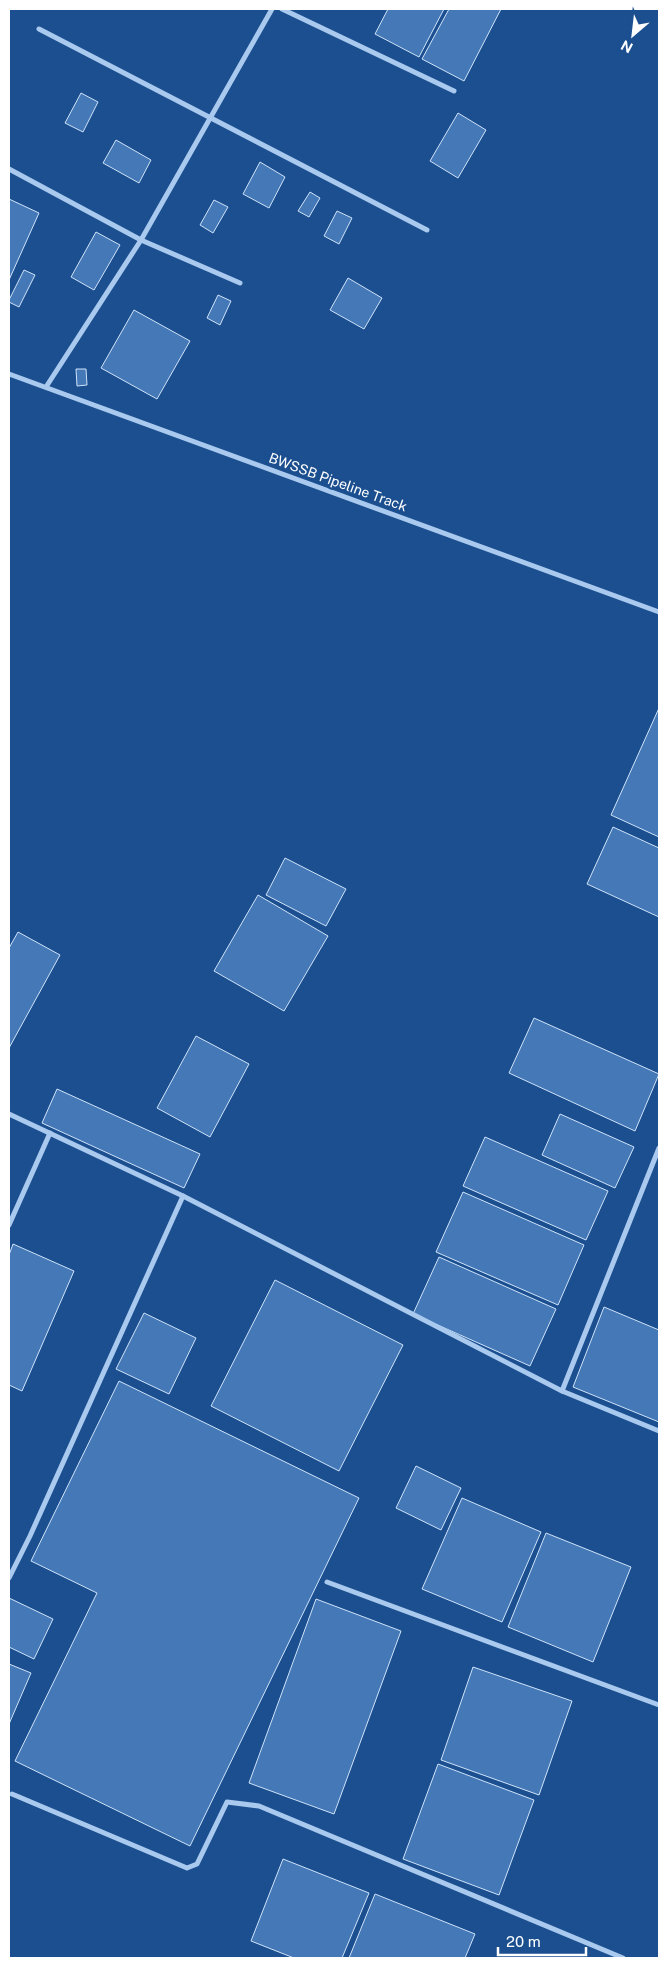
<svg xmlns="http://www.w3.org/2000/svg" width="668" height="1967" viewBox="0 0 668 1967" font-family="'Public Sans',sans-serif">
  <rect width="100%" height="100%" fill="#1b4f8f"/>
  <g fill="#4478b7" stroke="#cfe3fa">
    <path d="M 388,9 L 444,9 L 419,57 L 375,34 Z"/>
    <path d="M 449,9 L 501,9 L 464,81 L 422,59 Z"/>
    <path d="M 81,93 L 98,102 L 83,132 L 65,123 Z"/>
    <path d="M 458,113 L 486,130 L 458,178 L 430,161 Z"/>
    <path d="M 116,140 L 151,160 L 139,183 L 103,163 Z"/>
    <path d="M 260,162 L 285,177 L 269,208 L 243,194 Z"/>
    <path d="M 310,192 L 320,198 L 309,217 L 298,211 Z"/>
    <path d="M 9,199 L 39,213 L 9,280 Z"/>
    <path d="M 214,200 L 228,207 L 213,233 L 200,225 Z"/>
    <path d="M 337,211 L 352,218 L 339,244 L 324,236 Z"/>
    <path d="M 96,232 L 120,245 L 94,290 L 71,277 Z"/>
    <path d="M 24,270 L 35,275 L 19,307 L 9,302 L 9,300 Z"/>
    <path d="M 348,278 L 382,298 L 364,329 L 330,310 Z"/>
    <path d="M 218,295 L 231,301 L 220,325 L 207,318 Z"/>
    <path d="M 134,310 L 190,341 L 157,399 L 101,368 Z"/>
    <path d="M 76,369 L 86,369 L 87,385 L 77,386 Z"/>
    <path d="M 659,708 L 659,837 L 611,815 Z"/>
    <path d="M 613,827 L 659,848 L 659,917 L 587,884 Z"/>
    <path d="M 285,858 L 346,889 L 326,926 L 266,895 Z"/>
    <path d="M 258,895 L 328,936 L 284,1011 L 214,971 Z"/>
    <path d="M 18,932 L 60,955 L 9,1048 L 9,948 Z"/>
    <path d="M 534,1018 L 659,1074 L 635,1131 L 509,1073 Z"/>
    <path d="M 196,1036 L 249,1064 L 210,1137 L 157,1108 Z"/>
    <path d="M 57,1089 L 200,1154 L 184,1188 L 42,1123 Z"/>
    <path d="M 560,1114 L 634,1147 L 615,1188 L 542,1155 Z"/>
    <path d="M 485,1137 L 608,1191 L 586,1240 L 463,1186 Z"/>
    <path d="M 463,1192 L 584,1245 L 558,1305 L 436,1252 Z"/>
    <path d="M 13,1244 L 74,1271 L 22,1391 L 9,1385 L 9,1255 Z"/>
    <path d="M 439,1257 L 556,1309 L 530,1366 L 413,1314 Z"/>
    <path d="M 275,1280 L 403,1345 L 339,1471 L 211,1406 Z"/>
    <path d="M 604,1307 L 659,1330 L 659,1422 L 573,1387 Z"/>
    <path d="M 144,1313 L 196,1338 L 169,1394 L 116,1369 Z"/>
    <path d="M 119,1381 L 359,1498 L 190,1846 L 15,1761 L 97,1593 L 31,1561 Z"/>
    <path d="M 416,1466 L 461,1488 L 441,1530 L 396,1508 Z"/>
    <path d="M 462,1498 L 541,1532 L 502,1622 L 422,1589 Z"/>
    <path d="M 546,1533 L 631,1567 L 593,1662 L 508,1627 Z"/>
    <path d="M 9,1598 L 53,1619 L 34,1659 L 9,1647 Z"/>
    <path d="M 316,1599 L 401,1631 L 334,1814 L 249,1783 Z"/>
    <path d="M 9,1664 L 31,1673 L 9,1724 Z"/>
    <path d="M 473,1667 L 572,1701 L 539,1795 L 441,1760 Z"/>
    <path d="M 438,1764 L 534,1800 L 499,1895 L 403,1859 Z"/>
    <path d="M 283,1859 L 369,1893 L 342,1958 L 294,1958 L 251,1941 Z"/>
    <path d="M 375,1894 L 475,1934 L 465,1958 L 349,1958 Z"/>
  </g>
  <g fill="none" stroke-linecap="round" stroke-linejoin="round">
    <g stroke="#a9c9ee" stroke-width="5">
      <path d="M 282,9 L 454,91"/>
      <path d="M 39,29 L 427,230"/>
      <path d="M 9,169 L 141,240 L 240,283"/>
      <path d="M 9,374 L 659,612"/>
      <path d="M 46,387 L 141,240 L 272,9"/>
      <path d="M 9,1114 L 183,1196"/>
      <path d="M 659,1148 L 562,1391 L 659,1431"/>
      <path d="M 9,1225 L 50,1133"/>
      <path d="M 9,1578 L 30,1536 L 183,1196 L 562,1391"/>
      <path d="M 327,1582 L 659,1705"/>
      <path d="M 12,1794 L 187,1868 L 197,1864 L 227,1802 L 259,1806 L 623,1958"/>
    </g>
  </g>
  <g text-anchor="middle" stroke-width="4.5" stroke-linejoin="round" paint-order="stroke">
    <g font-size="14" fill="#fff" stroke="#1b4f8f">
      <text transform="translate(338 482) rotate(20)" y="5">BWSSB Pipeline Track</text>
    </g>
  </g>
  <rect width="668" height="1967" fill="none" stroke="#ffffff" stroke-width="20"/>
  <g transform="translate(633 35) rotate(208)" stroke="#1b4f8f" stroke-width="4" paint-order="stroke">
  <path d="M0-4L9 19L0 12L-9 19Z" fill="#ffffff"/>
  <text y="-8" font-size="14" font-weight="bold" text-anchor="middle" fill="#ffffff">N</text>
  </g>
  <path d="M498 1947v8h88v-8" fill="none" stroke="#ffffff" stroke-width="2.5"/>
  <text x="506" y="1947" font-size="15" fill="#ffffff" stroke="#1b4f8f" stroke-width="4" paint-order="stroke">20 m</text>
</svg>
